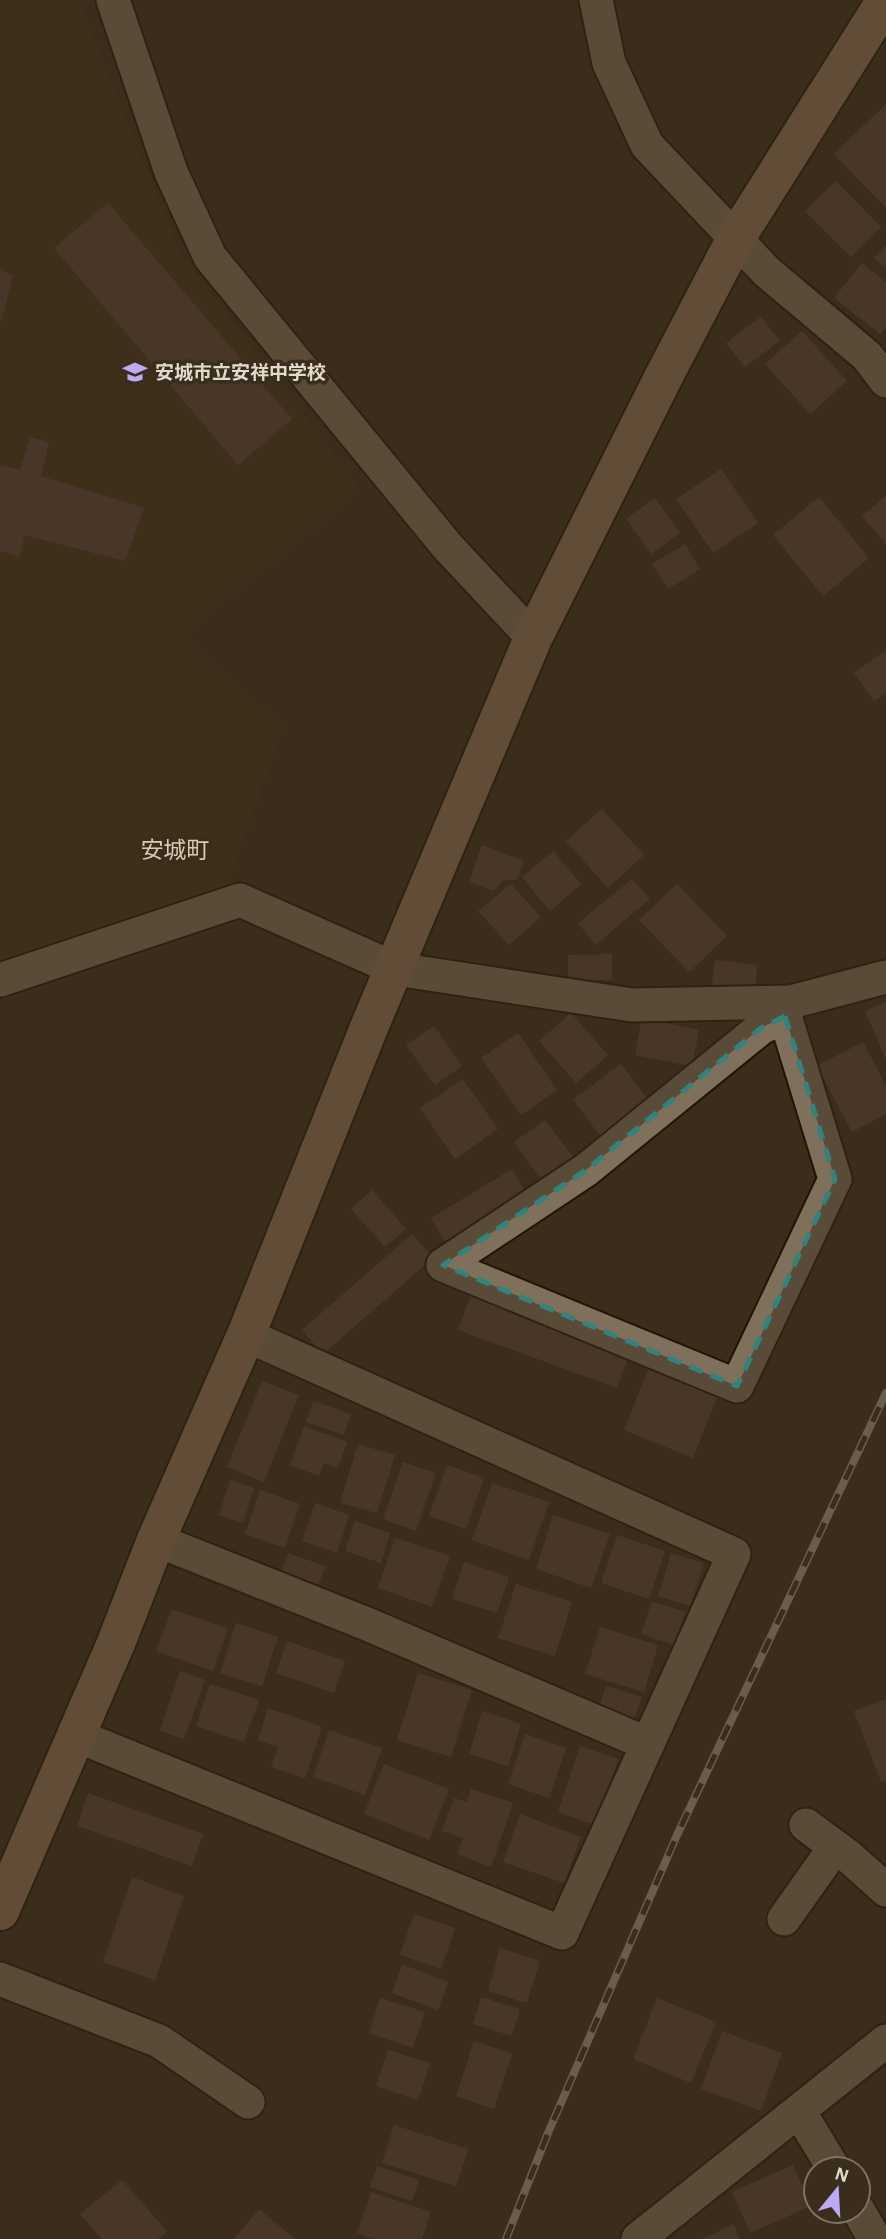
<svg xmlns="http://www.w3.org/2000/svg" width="886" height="2239" viewBox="0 0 886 2239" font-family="'Alegreya Sans','Noto Sans JP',sans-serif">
  <rect width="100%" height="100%" fill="#3a2d1c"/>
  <path fill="#43321a" d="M 0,0 L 79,0 L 180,253 L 361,490 L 181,635 L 283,728 L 223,896 L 0,966 Z"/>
  <g fill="#594439">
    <path d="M 886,104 L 886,208 L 834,154 Z"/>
    <path d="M 836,181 L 881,227 L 851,257 L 805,211 Z"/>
    <path d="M 108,203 L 292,419 L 238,465 L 54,248 Z"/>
    <path d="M 886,245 L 886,268 L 874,258 Z"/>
    <path d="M 862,263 L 886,282 L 886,327 L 880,334 L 834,298 Z"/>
    <path d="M 0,270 L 13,275 L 1,322 L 0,321 Z"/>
    <path d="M 761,317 L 780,341 L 745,367 L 726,343 Z"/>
    <path d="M 802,331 L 847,381 L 810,414 L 765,364 Z"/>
    <path d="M 30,437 L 49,442 L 41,476 L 144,508 L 125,561 L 25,535 L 19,557 L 0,551 L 0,465 L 20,470 Z"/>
    <path d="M 721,469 L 758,523 L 713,553 L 676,499 Z"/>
    <path d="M 886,496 L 886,544 L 862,516 Z"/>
    <path d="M 819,497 L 869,558 L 823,596 L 773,535 Z"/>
    <path d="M 655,498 L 680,533 L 651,554 L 626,519 Z"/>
    <path d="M 685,544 L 700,569 L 668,589 L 652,564 Z"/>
    <path d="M 886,650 L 886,693 L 874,701 L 854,673 Z"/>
    <path d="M 602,809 L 644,855 L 608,888 L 566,841 Z"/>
    <path d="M 482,845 L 524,861 L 517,880 L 503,880 L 494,891 L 469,882 Z"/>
    <path d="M 553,851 L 581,884 L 550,911 L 522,877 Z"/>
    <path d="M 632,879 L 650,899 L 595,945 L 578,923 Z"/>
    <path d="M 511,884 L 541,917 L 509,945 L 478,911 Z"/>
    <path d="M 677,884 L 727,936 L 689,972 L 639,920 Z"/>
    <path d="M 612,954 L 612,980 L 568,980 L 568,955 Z"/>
    <path d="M 715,960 L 757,965 L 755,989 L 712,985 Z"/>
    <path d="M 886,1002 L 886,1060 L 865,1011 Z"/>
    <path d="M 571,1013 L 608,1055 L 576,1083 L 539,1041 Z"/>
    <path d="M 642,1018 L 699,1030 L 692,1066 L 635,1055 Z"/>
    <path d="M 434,1026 L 462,1066 L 435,1085 L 406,1045 Z"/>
    <path d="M 518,1033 L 557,1090 L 521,1115 L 481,1058 Z"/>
    <path d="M 863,1042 L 886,1086 L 886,1114 L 852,1132 L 817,1066 Z"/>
    <path d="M 621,1064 L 649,1101 L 601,1137 L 573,1100 Z"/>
    <path d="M 463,1079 L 498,1129 L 455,1159 L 420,1108 Z"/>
    <path d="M 545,1120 L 576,1161 L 544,1184 L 514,1142 Z"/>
    <path d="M 512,1169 L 528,1196 L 447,1245 L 431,1218 Z"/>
    <path d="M 372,1190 L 406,1229 L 385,1247 L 351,1209 Z"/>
    <path d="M 412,1234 L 433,1258 L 323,1354 L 302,1330 Z"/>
    <path d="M 471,1294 L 630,1352 L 617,1388 L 458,1330 Z"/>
    <path d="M 649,1367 L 718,1395 L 693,1458 L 624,1430 Z"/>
    <path d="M 262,1381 L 299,1395 L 264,1482 L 227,1467 Z"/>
    <path d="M 313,1401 L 351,1414 L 344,1435 L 306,1422 Z"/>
    <path d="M 304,1426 L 347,1442 L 338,1468 L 323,1463 L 319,1476 L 290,1465 Z"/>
    <path d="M 358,1444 L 395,1455 L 377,1513 L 340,1503 Z"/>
    <path d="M 403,1462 L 436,1473 L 416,1531 L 383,1519 Z"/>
    <path d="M 447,1465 L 484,1478 L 466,1529 L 429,1516 Z"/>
    <path d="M 230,1480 L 254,1488 L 243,1523 L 219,1515 Z"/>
    <path d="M 492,1483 L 549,1502 L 529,1560 L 472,1540 Z"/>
    <path d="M 260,1490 L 300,1504 L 285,1548 L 245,1534 Z"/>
    <path d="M 315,1503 L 349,1515 L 337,1553 L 302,1541 Z"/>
    <path d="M 553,1515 L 610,1534 L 591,1588 L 536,1569 Z"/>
    <path d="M 355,1521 L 390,1533 L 381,1563 L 345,1551 Z"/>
    <path d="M 617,1535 L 665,1551 L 649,1599 L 601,1583 Z"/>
    <path d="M 395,1538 L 450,1556 L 432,1607 L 378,1588 Z"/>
    <path d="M 288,1553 L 325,1566 L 317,1589 L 280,1576 Z"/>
    <path d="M 671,1553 L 704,1563 L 690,1606 L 658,1596 Z"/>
    <path d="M 464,1562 L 509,1577 L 497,1613 L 452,1599 Z"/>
    <path d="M 516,1584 L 572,1602 L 555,1656 L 498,1638 Z"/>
    <path d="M 652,1601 L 685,1612 L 674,1645 L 641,1634 Z"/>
    <path d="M 172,1609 L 228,1629 L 213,1671 L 156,1651 Z"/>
    <path d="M 236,1623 L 278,1637 L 262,1686 L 220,1673 Z"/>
    <path d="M 600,1627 L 658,1645 L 644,1692 L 585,1674 Z"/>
    <path d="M 287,1641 L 345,1661 L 334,1693 L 276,1673 Z"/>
    <path d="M 180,1671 L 205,1680 L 184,1739 L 160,1731 Z"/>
    <path d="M 418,1673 L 472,1690 L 451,1757 L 397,1740 Z"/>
    <path d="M 210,1684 L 259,1700 L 244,1742 L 196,1726 Z"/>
    <path d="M 606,1686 L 642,1697 L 633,1721 L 598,1710 Z"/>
    <path d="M 886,1699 L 886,1780 L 881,1782 L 854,1711 Z"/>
    <path d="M 268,1708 L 322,1727 L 305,1778 L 271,1767 L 278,1747 L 258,1740 Z"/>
    <path d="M 482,1711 L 521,1724 L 508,1766 L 469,1754 Z"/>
    <path d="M 329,1730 L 382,1748 L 365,1795 L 313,1777 Z"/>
    <path d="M 525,1734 L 566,1748 L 549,1798 L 508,1784 Z"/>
    <path d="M 580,1746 L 618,1759 L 596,1825 L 558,1812 Z"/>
    <path d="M 384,1764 L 449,1789 L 429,1840 L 364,1814 Z"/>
    <path d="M 471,1789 L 513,1803 L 491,1867 L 457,1854 L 463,1838 L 442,1831 L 454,1798 L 467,1802 Z"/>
    <path d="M 88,1793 L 203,1834 L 192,1866 L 77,1826 Z"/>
    <path d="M 520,1814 L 581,1837 L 564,1883 L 503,1862 Z"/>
    <path d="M 132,1877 L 184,1896 L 155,1980 L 103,1962 Z"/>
    <path d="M 414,1914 L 455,1928 L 441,1969 L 400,1955 Z"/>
    <path d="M 500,1948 L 540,1961 L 527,2003 L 488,1991 Z"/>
    <path d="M 402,1964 L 448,1982 L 438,2010 L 392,1993 Z"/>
    <path d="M 481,1997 L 520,2009 L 512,2036 L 473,2024 Z"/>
    <path d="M 380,1998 L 425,2012 L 413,2048 L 369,2033 Z"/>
    <path d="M 657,1998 L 716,2022 L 691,2083 L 633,2059 Z"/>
    <path d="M 722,2031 L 782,2053 L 761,2111 L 701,2089 Z"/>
    <path d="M 474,2041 L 512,2054 L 494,2109 L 456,2096 Z"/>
    <path d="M 388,2050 L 430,2063 L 418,2100 L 376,2086 Z"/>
    <path d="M 394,2125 L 468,2149 L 456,2186 L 382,2163 Z"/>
    <path d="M 793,2165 L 811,2206 L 750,2233 L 732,2192 Z"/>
    <path d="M 377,2166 L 419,2180 L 412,2201 L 370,2187 Z"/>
    <path d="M 122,2180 L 167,2231 L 158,2239 L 102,2239 L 80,2214 Z"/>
    <path d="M 371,2192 L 431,2212 L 422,2239 L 374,2239 L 357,2233 Z"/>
    <path d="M 259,2209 L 295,2239 L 234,2239 Z"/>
    <path d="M 734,2224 L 740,2239 L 702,2239 Z"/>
  </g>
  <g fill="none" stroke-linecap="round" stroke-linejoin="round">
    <g stroke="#211505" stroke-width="37">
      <g id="street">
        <path d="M 113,0 L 171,172 L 210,257 L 447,546 L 533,638"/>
        <path d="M 596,0 L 609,63 L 647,145 L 766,271 L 867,356 L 886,381"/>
        <path d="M 0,980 L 240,900 L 396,969 L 632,1005 L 791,1002 L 886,977"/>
        <path d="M 785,1016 L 761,1028 L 586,1170 L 443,1265 L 737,1386 L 835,1179 L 785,1016 L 791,1002"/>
        <path d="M 156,1540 L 367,1624 L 648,1744"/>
        <path d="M 75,1735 L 562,1933 L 734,1554 L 246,1335"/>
        <path d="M 806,1825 L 848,1856 L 886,1890"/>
        <path d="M 784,1919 L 835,1847"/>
        <path d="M 0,1979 L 159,2041 L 248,2102"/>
        <path d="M 799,2111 L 834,2169"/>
        <path d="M 858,2210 L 875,2239"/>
        <path d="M 638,2239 L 886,2041"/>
      </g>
    </g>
    <g stroke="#211505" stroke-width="42">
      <path id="secondary" d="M 0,1911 L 116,1643 L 156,1540 L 246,1335 L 370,1025 L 533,638 L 664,376 L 736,238 L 886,0"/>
    </g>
    <use href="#street" stroke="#7f705c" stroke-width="33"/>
    <use href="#secondary" stroke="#90725a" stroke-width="38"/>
    <g stroke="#a2998b" stroke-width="8">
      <path id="rail" d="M 506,2239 L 548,2133 L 677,1835 L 886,1393"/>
    </g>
    <use href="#rail" stroke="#3a2d1c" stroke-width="5" stroke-dasharray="16" stroke-linecap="butt"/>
  </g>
  <path d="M0 0H886V2239H0ZM 785,1016 L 835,1179 L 737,1386 L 443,1265 L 586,1170 L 761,1028 Z" fill="#3a2d1c" fill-opacity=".55" fill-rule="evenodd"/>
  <path fill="none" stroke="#2f857d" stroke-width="5" stroke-dasharray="14 9" stroke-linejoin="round" d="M 785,1016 L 835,1179 L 737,1386 L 443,1265 L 586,1170 L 761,1028 Z"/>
  <defs>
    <g id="school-bare" transform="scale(1.89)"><path d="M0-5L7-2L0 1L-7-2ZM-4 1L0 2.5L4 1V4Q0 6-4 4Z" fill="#bda9f5" stroke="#3a2d1c" stroke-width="2.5" paint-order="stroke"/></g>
  </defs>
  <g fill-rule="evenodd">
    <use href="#school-bare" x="135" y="372"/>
  </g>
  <g text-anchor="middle" stroke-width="7" stroke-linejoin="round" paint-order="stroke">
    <g font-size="19" font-weight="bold" fill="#e2dacf" stroke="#3a2d1c" text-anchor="start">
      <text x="155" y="379">安城市立安祥中学校</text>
    </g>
    <g font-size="23" fill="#dbcab5" stroke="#3a2d1c">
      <text x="175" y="858">安城町</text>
    </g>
  </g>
  <g transform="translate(837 2190) rotate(18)"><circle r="33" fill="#3a2d1c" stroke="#7d7264" stroke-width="2"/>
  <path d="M0-5L12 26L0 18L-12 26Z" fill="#bda9f5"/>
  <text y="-10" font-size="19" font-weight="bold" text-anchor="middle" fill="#e2dacf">N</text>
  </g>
</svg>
